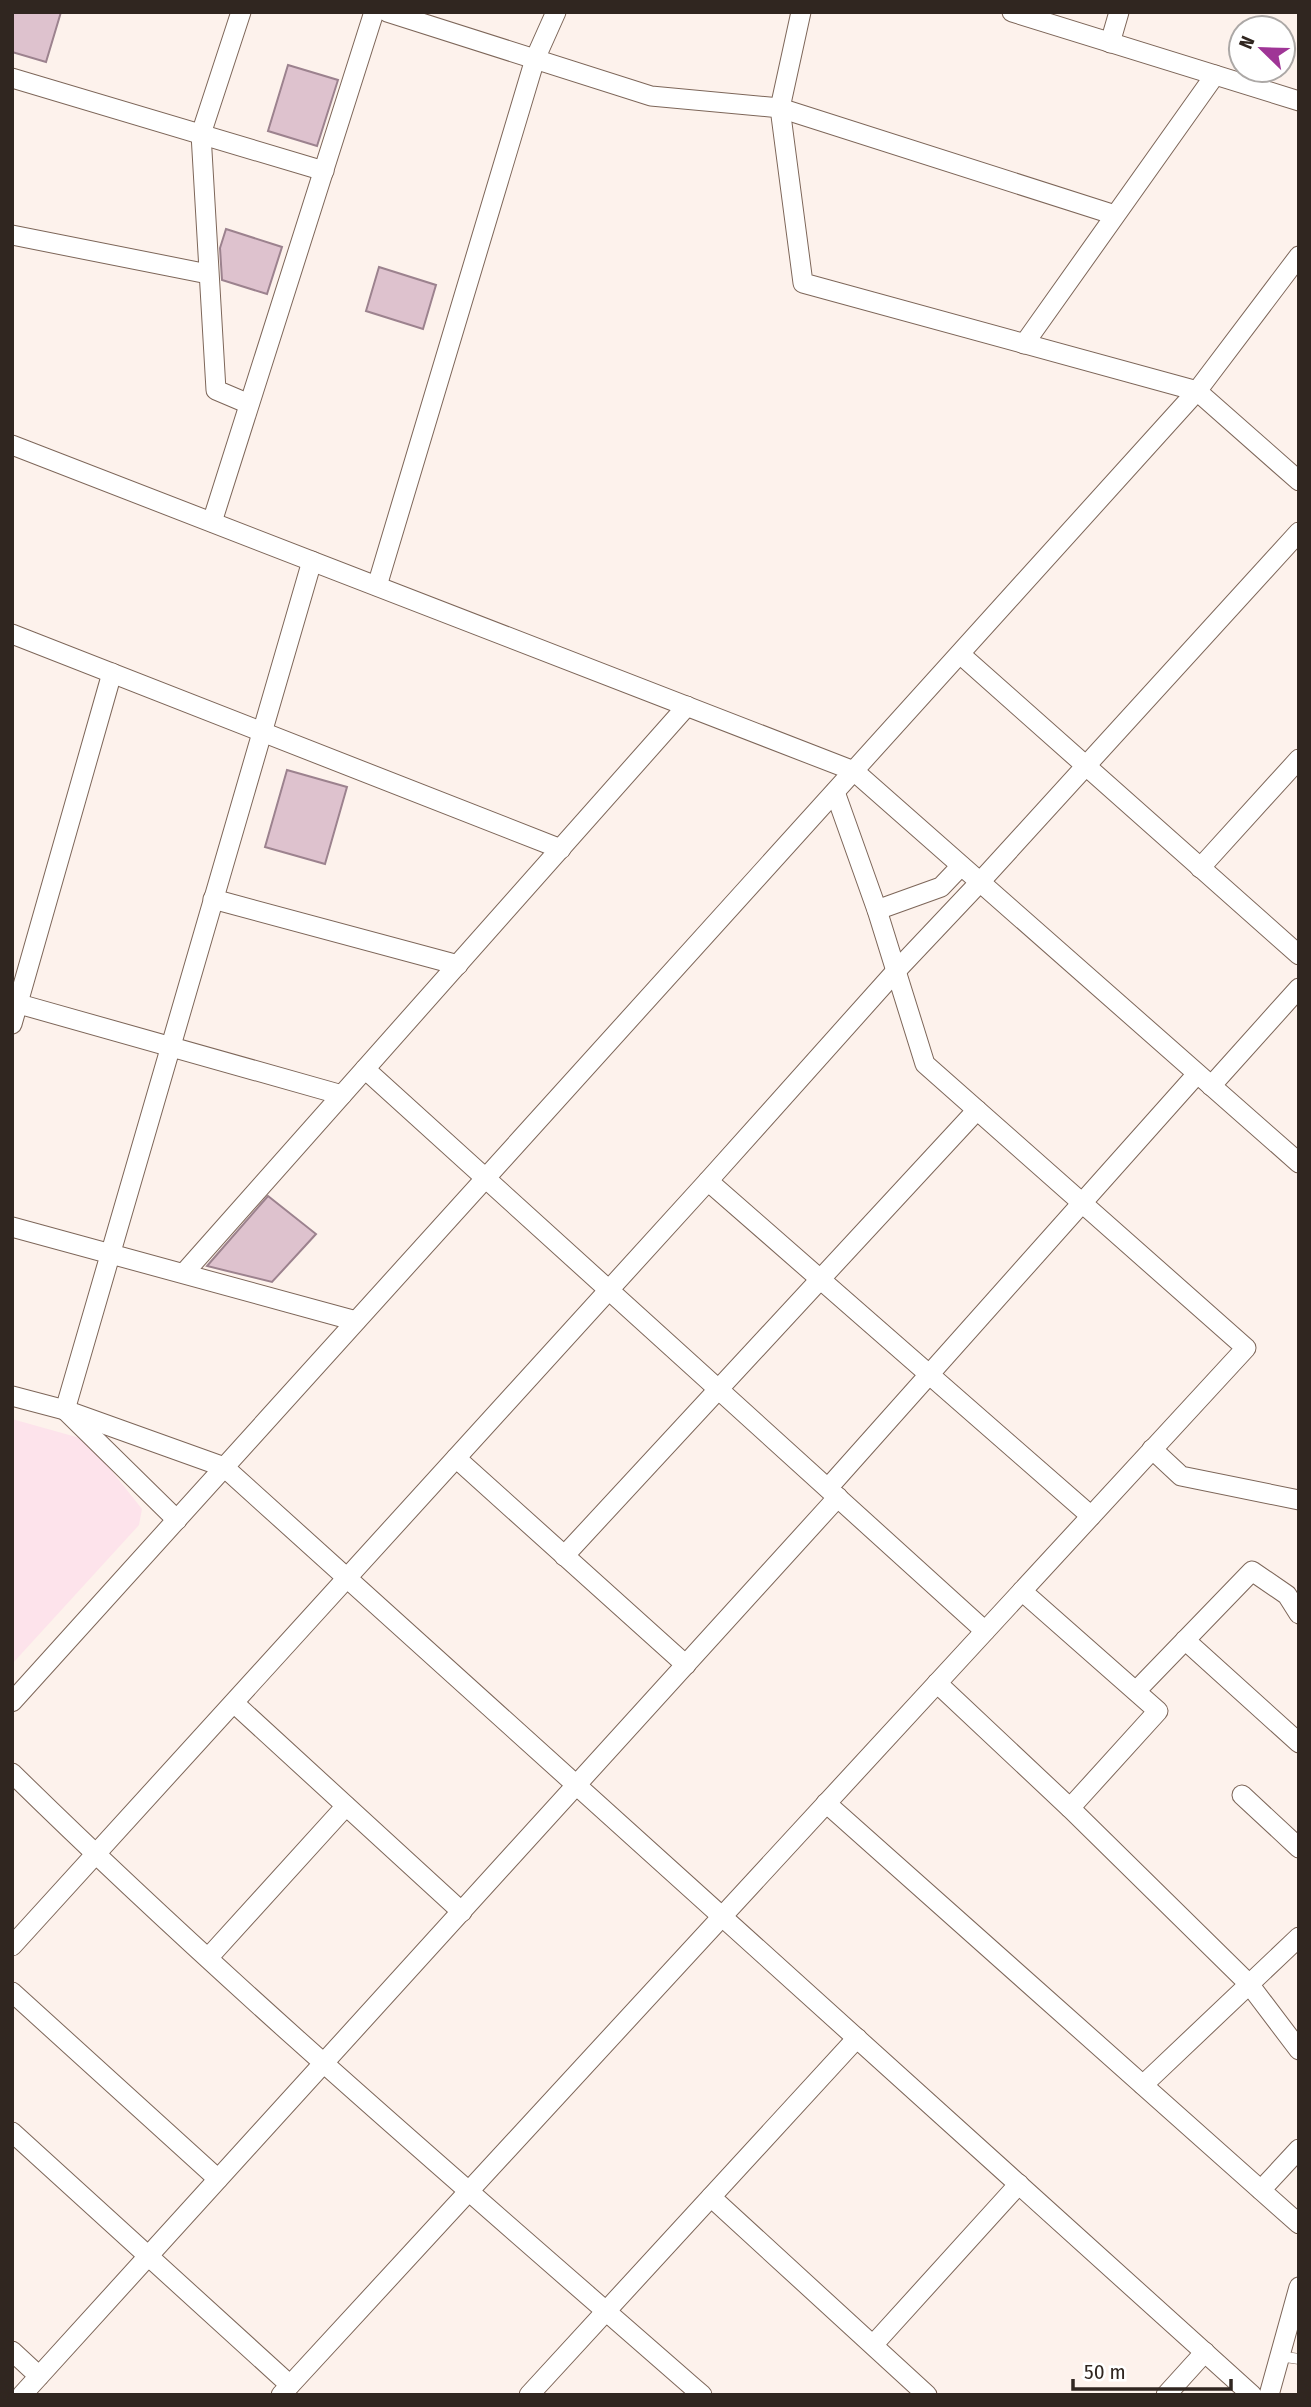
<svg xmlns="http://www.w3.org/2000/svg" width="1311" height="2407" viewBox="0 0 1311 2407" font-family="'Fira Sans Condensed',sans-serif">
  <rect width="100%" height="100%" fill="#fdf2ec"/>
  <path fill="#fde3eb" d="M 12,1419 L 87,1440 L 142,1509 L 139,1525 L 12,1664 Z"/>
  <g fill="#dec2ce" stroke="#9c828e" stroke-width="2">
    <path d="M 12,12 L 61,12 L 46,62 L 12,52 Z"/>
    <path d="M 288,65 L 338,80 L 317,146 L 268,131 Z"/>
    <path d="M 226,229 L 282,247 L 267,294 L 222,280 L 220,248 Z"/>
    <path d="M 379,267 L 436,285 L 423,329 L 366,311 Z"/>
    <path d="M 287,770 L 347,787 L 325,864 L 265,847 Z"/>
    <path d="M 268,1196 L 316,1234 L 272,1282 L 207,1266 Z"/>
  </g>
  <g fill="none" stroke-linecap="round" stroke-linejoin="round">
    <g stroke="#7d6659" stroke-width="11">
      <path id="service" d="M 1279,2356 L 1299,2359"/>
    </g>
    <g stroke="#7d6659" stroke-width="21">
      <g id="minor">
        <path d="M 241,12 L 201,134 L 216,390 L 249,404"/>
        <path d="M 387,12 L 651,96 L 780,108 L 803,283 L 1197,391 L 1299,481"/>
        <path d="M 801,12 L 780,108 L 1115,215"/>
        <path d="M 1012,12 L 1299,101"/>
        <path d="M 1110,43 L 1119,12"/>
        <path d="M 12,78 L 324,171"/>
        <path d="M 12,235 L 208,274"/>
        <path d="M 1024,344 L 1215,75"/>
        <path d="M 12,445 L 854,771 L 1299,1163"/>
        <path d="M 212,522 L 374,12"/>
        <path d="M 377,586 L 535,59 L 556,12"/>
        <path d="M 12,634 L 561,849"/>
        <path d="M 960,654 L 1299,955"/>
        <path d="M 1200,868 L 1299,759"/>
        <path d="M 213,899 L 458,965"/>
        <path d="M 877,910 L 941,887 L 961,866"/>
        <path d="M 12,1002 L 342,1095"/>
        <path d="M 12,1024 L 112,673"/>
        <path d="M 365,1069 L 985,1631"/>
        <path d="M 1211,1086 L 1299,988"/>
        <path d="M 708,1181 L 1091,1516"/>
        <path d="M 12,1227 L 356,1321"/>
        <path d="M 184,1273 L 687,706"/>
        <path d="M 12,1396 L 65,1410 L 224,1467 L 1252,2395"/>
        <path d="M 1152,1449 L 1181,1476 L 1299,1500"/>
        <path d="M 456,1458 L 686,1665"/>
        <path d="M 828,1488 L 1197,1074"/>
        <path d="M 177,1520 L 65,1410 L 312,561"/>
        <path d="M 564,1556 L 977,1110"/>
        <path d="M 1022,1591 L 1158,1711 L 1070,1808"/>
        <path d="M 1185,1640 L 1299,1743"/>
        <path d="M 937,1683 L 1070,1808 L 1249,1984 L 1299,2050"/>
        <path d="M 1136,1691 L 1252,1571 L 1287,1595 L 1299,1614"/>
        <path d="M 12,1702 L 1197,391 L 1299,256"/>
        <path d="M 234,1703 L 462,1912"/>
        <path d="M 12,1773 C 233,1990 469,2191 702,2395"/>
        <path d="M 1242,1795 L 1299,1848"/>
        <path d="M 826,1803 L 1299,2224"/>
        <path d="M 12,1946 L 708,1181 L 895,972 L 980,882 L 1299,532"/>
        <path d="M 208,1958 L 346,1806"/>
        <path d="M 12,1992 L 218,2179"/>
        <path d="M 1143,2085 L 1299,1937"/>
        <path d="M 12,2132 L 290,2385"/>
        <path d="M 1261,2190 L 1299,2149"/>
        <path d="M 711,2197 L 927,2395"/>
        <path d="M 873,2345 L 1019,2184"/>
        <path d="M 12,2351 L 39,2376"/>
        <path d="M 22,2395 L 838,1497"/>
        <path d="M 281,2395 L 1246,1348 L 925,1064 L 877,910 L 835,792"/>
        <path d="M 529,2395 L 857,2038"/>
        <path d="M 1166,2395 L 1205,2352"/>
        <path d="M 1269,2395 L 1299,2287"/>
      </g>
    </g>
    <use href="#service" stroke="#fff" stroke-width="10"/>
    <use href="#minor" stroke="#fff" stroke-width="19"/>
  </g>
  <rect width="1311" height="2407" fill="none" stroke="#302620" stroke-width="28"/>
  <g transform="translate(1262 49) rotate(293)"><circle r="33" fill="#ffffff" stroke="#aca8a6" stroke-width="2"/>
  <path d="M0-5L12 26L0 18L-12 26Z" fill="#9f3596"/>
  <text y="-10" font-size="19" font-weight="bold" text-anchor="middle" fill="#302620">N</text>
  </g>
  <path d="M1073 2379v10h158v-10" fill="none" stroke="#302620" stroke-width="3.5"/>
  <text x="1084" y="2379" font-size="21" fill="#302620" stroke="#ffffff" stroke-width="5" paint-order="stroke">50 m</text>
</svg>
